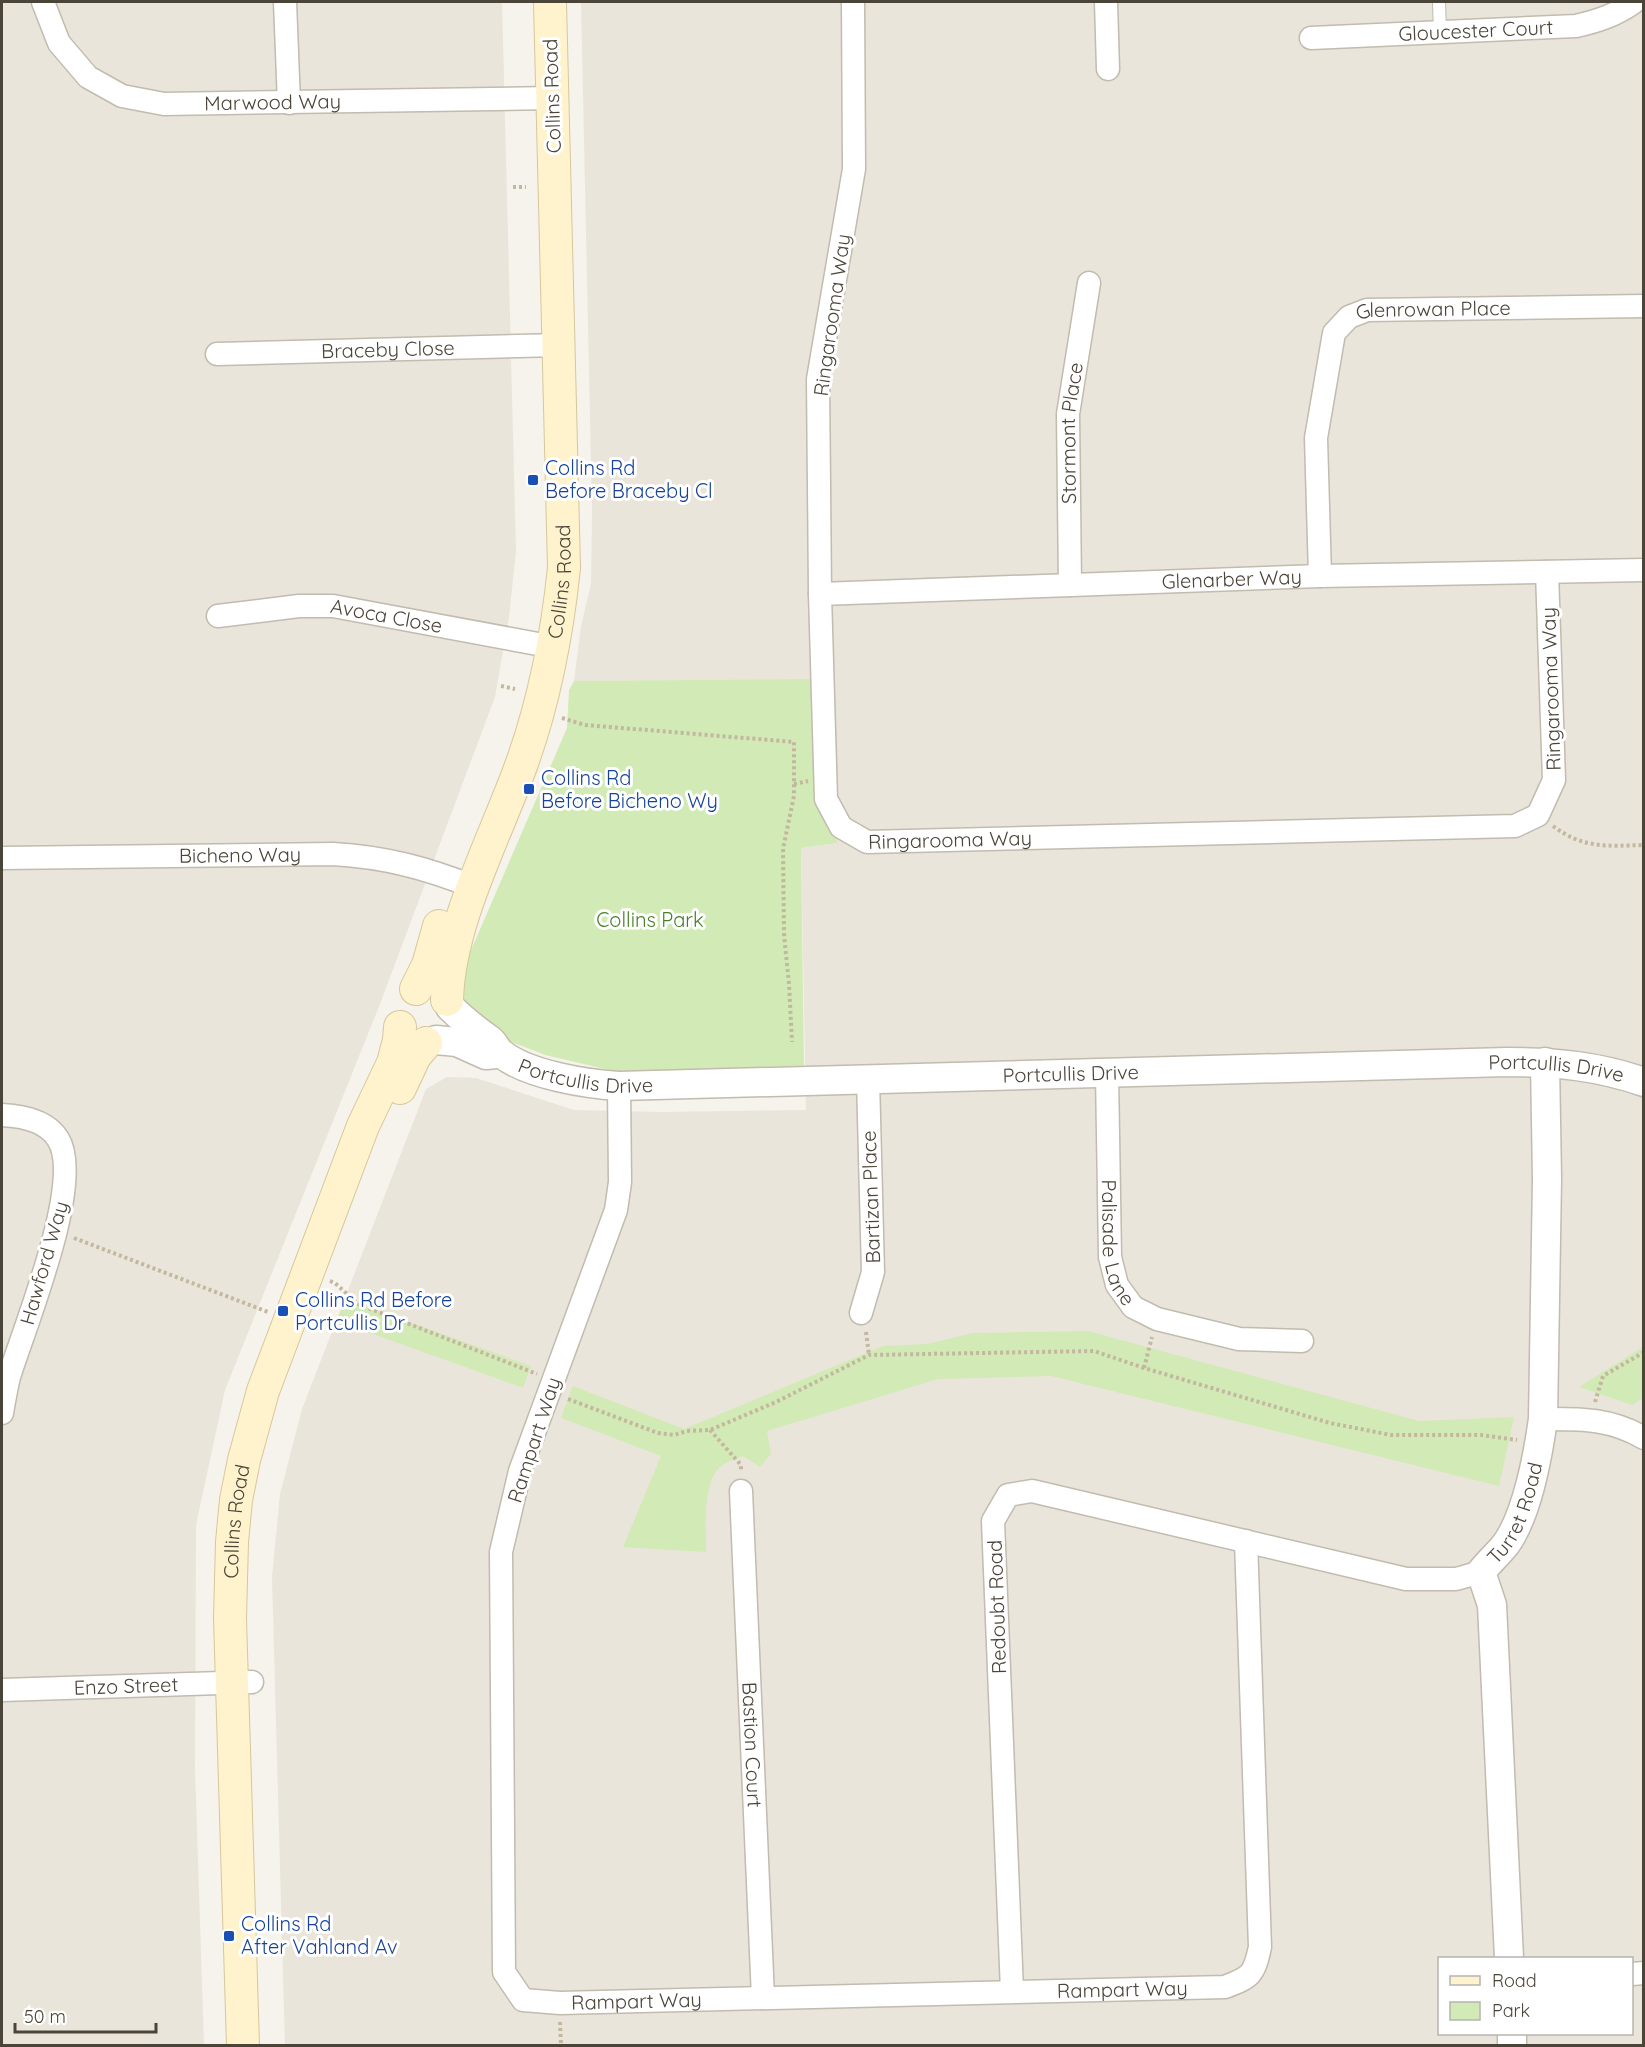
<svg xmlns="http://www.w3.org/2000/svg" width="1645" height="2047" viewBox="0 0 1645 2047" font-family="Quicksand,sans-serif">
  <rect width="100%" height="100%" fill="#f6f3ec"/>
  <g fill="#eae5da" fill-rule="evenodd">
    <path d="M 2,2 L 502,2 L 516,551 L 509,617 L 495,697 L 380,1004 L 225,1390 L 196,1525 L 195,1768 L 204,2045 L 2,2046 Z"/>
    <path d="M 581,2 L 1643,2 L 1643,2045 L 285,2046 L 272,1577 L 280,1494 L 302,1409 L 426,1089 L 447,1077 L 476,1078 L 574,1110 L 662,1112 L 806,1110 L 801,848 L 837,843 L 818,801 L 818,680 L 574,681 L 581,626 L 591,584 L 592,510 ZM 1440,1958 L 1632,1958 L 1632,2034 L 1440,2034 Z"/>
  </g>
  <g fill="#d2eab5">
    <path d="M 818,679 L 818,801 L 838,843 L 801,848 L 804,1067 L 622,1073 L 545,1055 L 507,1040 L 467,1011 L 458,993 L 459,978 L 567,728 L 569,690 L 574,681 Z"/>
    <path d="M 345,1299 L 531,1366 L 523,1388 L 337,1321 Z"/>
    <path d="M 1088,1331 L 1419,1421 L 1514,1417 L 1499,1486 L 1051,1376 L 938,1379 L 767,1431 L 771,1454 L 760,1467 L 743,1456 C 736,1459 727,1461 721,1466 C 702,1482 706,1529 706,1552 L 623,1547 L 661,1456 L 561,1418 L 573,1386 L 684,1429 L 883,1346 L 927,1344 L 973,1333 Z"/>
    <path d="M 1643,1347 L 1643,1398 L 1632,1405 L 1579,1387 Z"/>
  </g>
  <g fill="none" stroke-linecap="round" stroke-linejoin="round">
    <g stroke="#c2bbae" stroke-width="14">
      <path id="service" d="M 1439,2 L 1440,32"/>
    </g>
    <g stroke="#c2bbae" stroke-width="25">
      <g id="minor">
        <path id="s1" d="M 43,2 L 59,43 L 88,77 L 122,96 L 164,104 L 552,98"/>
        <path d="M 285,2 L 289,103"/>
        <path id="s2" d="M 853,2 L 854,169 L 818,379 L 820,594 L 826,799 L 841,827 L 867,842 L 1515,826 L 1538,815 L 1554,780 L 1547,572"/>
        <path d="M 1106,2 L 1108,69"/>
        <path id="s3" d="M 1311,38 L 1576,26 C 1598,21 1616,15 1634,2"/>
        <path id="s4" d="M 217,354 L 560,345"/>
        <path id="s5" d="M 1320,576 L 1316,438 L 1334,333 L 1349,317 L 1367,310 L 1644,306"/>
        <path id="s6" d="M 1070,585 L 1068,414 L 1089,283"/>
        <path id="s7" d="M 820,594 L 1320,576 L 1644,570"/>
        <path id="s8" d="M 218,616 L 299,606 L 333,606 L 554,647"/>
        <path id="s9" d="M 2,858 L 333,854 C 385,857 426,868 474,887"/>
        <path id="s10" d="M 1107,1073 L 1110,1257 L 1117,1285 L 1133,1307 L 1157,1319 L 1239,1339 L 1302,1341"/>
        <path id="s11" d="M 619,1086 L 620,1182 L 616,1210 L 520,1471 L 501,1552 L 504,1972 L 523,2000 L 560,2003 L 1225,1987 C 1251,1977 1254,1975 1260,1947 L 1246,1541"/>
        <path d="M 2,1115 C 22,1116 47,1121 58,1139 C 85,1181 24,1328 9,1377 C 6,1389 4,1401 2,1413"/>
        <path d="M 861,1313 L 873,1272 L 868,1079"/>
        <path d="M 1543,1419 C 1581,1419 1610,1418 1644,1438"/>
        <path id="s12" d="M 741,1491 L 763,1998"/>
        <path id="s13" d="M 2,1690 L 252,1682"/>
        <path d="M 1632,1974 L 1644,1973"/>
        <path d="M 1012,1991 L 993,1521 L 1008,1495 L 1032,1491 L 1406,1579 L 1456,1579 L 1481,1572"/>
      </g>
    </g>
    <g stroke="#c2bbae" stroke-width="31">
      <g id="tertiary">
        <path id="s14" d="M 450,1007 C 463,1020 476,1030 490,1040 C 495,1044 497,1051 502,1054 C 528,1075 587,1084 619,1086 L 1507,1062 C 1555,1062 1598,1066 1644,1082"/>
        <path d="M 436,1040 L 457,1042 L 486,1055 L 496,1054"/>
        <path id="s15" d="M 1509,1958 L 1492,1605 L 1481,1572 C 1489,1562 1499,1553 1506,1544 C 1527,1515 1538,1455 1543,1419 L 1547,1179 L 1545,1062"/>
        <path d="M 1512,2034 L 1512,2046"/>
      </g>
    </g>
    <g stroke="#d6c79b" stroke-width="34">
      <g id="secondary">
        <path d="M 416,989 L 428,965 L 439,926"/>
        <path id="s16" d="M 447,1000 C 449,922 496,836 522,763 C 545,699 557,635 564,568 L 550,2"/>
        <path d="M 400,1088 L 415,1056 L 426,1043"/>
        <path id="s17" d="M 243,2046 L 230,1618 L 232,1542 L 236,1500 L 244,1460 L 263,1391 L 363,1126 L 393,1063 L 399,1040 L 400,1027"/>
      </g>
    </g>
    <g stroke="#c4b79f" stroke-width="4" stroke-dasharray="3 3" stroke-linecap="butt">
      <path d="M 513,187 L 526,187"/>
      <path d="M 501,686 L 515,689"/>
      <path d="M 562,718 L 585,725 L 794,742 L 794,796 L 783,849 L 784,935 L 789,984 L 792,1042"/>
      <path d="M 794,784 L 808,781"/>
      <path d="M 1553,826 C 1583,849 1608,846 1644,845"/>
      <path d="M 74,1238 L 268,1312"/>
      <path d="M 330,1281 L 335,1283 L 358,1304 L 537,1374"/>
      <path d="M 866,1332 L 869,1355"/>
      <path d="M 1144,1368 L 1152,1337"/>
      <path d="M 568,1399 L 658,1433 L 674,1435 L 687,1431 L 710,1430 L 776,1402 L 869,1355 L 1094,1351 L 1144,1368 L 1330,1423 L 1391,1435 L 1481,1435 L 1517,1440"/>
      <path d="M 1595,1402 L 1603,1376 L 1644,1352"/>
      <path d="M 710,1430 L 741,1465 L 741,1472"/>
      <path d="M 560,2022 L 561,2046"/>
    </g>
    <use href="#service" stroke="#fff" stroke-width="12"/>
    <use href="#minor" stroke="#fff" stroke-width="22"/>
    <use href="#tertiary" stroke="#fff" stroke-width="28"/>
    <use href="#secondary" stroke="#fff3cd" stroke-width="32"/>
  </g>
  <g fill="#1a4fb4" stroke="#fff" stroke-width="2">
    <rect x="527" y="474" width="12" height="12" rx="3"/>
    <rect x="523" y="783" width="12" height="12" rx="3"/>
    <rect x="277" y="1305" width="12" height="12" rx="3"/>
    <rect x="223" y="1930" width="12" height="12" rx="3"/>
  </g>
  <g text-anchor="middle" stroke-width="6" stroke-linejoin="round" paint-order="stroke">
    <g font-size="20" fill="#4b4439" stroke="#fff">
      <text dy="7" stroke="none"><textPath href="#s3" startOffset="165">Gloucester Court</textPath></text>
      <text transform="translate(552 96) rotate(-92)" y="7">Collins Road</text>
      <text dy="7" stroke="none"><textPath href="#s1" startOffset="279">Marwood Way</textPath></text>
      <text dy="7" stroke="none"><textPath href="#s5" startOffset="352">Glenrowan Place</textPath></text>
      <text transform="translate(832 315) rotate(-82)" y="7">Ringarooma Way</text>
      <text dy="7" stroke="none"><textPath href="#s4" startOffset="171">Braceby Close</textPath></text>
      <text dy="7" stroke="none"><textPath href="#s6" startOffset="152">Stormont Place</textPath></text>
      <text dy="7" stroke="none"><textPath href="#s7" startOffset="412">Glenarber Way</textPath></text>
      <text dy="7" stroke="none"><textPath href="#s16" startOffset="436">Collins Road</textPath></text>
      <text dy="7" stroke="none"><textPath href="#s8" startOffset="170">Avoca Close</textPath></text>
      <text transform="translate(1551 689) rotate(-92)" y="7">Ringarooma Way</text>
      <text dy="7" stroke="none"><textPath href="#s2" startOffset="945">Ringarooma Way</textPath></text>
      <text dy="7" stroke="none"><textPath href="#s9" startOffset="238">Bicheno Way</textPath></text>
      <text dy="7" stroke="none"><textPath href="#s14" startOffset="1131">Portcullis Drive</textPath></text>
      <text dy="7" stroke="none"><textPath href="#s14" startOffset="159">Portcullis Drive</textPath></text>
      <text dy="7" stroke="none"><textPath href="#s14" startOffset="645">Portcullis Drive</textPath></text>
      <text transform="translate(871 1197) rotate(-92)" y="7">Bartizan Place</text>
      <text dy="7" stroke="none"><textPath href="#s10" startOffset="171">Palisade Lane</textPath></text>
      <text transform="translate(44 1263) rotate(-74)" y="7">Hawford Way</text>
      <text transform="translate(534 1440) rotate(-72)" y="7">Rampart Way</text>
      <text dy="7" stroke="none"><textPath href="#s15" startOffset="458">Turret Road</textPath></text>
      <text dy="7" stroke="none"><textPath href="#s17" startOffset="525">Collins Road</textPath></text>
      <text transform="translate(997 1607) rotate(-92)" y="7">Redoubt Road</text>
      <text dy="7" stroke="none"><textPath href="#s13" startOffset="124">Enzo Street</textPath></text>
      <text dy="7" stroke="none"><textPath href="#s12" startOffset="254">Bastion Court</textPath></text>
      <text dy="7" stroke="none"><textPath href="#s11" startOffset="1539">Rampart Way</textPath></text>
      <text dy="7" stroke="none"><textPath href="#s11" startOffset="1053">Rampart Way</textPath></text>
    </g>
    <g font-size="20" fill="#164399" stroke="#fff" text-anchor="start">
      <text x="545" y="475">Collins Rd<tspan x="545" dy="23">Before Braceby Cl</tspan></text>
      <text x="541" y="785">Collins Rd<tspan x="541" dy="23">Before Bicheno Wy</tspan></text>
      <text x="295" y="1307">Collins Rd Before<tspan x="295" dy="23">Portcullis Dr</tspan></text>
      <text x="241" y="1931">Collins Rd<tspan x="241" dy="23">After Vahland Av</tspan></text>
    </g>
    <g font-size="20" fill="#4a7f2a" stroke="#fff">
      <text x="650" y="927">Collins Park</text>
    </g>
  </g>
  <rect width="1645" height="2047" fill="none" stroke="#4b4439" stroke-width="6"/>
  <rect x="1438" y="1957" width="195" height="78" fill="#ffffff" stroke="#b7b4b0" stroke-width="1.5"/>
  <rect x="1450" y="1976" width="30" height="9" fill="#fff3cd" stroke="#b7b4b0" stroke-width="1.5"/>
  <text x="1492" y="1987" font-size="18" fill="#4b4439">Road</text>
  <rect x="1450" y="2002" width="30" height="18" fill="#d2eab5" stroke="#b7b4b0" stroke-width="1.5"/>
  <text x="1492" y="2017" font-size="18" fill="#4b4439">Park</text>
  <path d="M15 2023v9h141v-9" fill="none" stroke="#4b4439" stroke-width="3"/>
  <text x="24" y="2023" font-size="18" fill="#4b4439" stroke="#ffffff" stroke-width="4.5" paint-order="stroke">50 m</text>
</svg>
